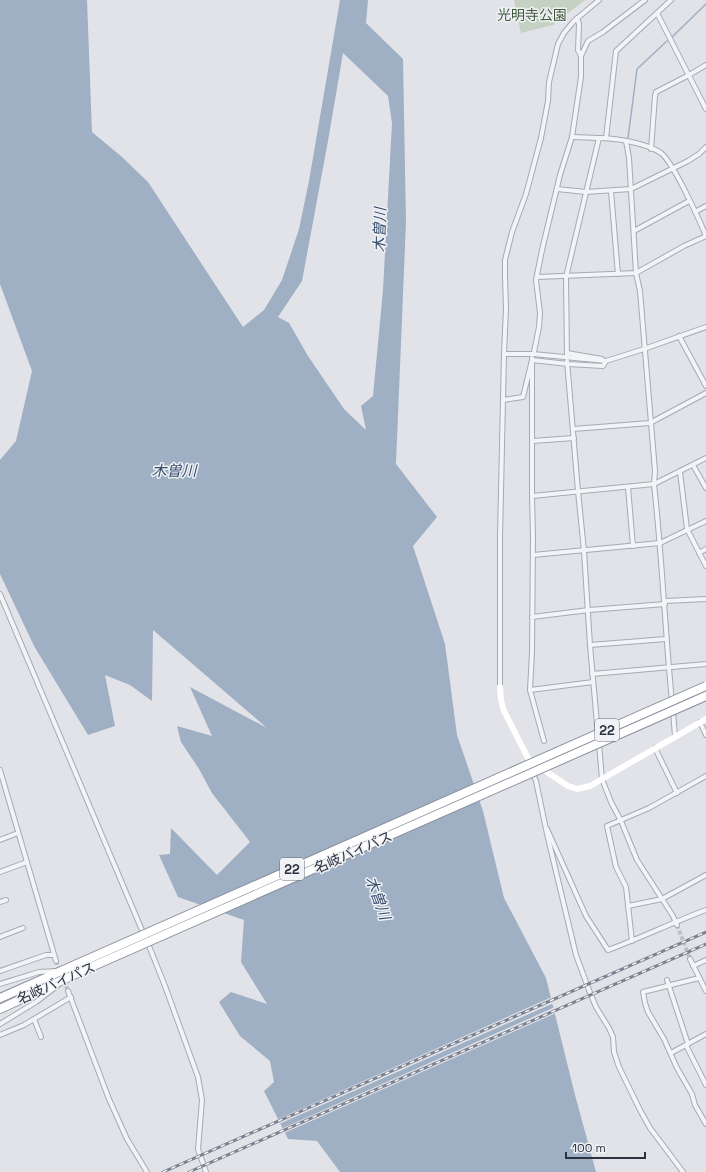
<svg xmlns="http://www.w3.org/2000/svg" width="706" height="1172" viewBox="0 0 706 1172" font-family="'Space Grotesk','Noto Sans JP',sans-serif">
  <rect width="100%" height="100%" fill="#e1e3e8"/>
  <path fill="#c5d1c3" d="M 514,0 L 585,0 L 553,25 L 521,33 Z"/>
  <path fill="#9fafc4" fill-rule="evenodd" d="M 0,0 L 87,0 L 92,132 L 122,157 L 148,182 L 243,327 L 264,310 L 282,280 L 299,229 L 309,181 L 340,0 L 368,0 L 366,23 L 403,59 L 406,222 L 396,464 L 437,517 L 413,546 L 445,644 L 457,735 L 483,811 L 504,898 L 546,978 L 575,1095 L 596,1172 L 340,1172 L 317,1141 L 288,1139 L 264,1091 L 274,1082 L 270,1061 L 240,1036 L 219,1002 L 231,992 L 267,1004 L 241,962 L 244,920 L 178,897 L 159,855 L 170,854 L 171,828 L 217,875 L 250,842 L 212,793 L 199,769 L 181,742 L 177,726 L 212,736 L 190,687 L 267,728 L 153,630 L 152,701 L 130,685 L 105,675 L 115,726 L 88,735 L 34,646 L 0,574 L 0,460 L 16,441 L 32,371 L 0,284 ZM 343,53 L 388,96 L 392,123 L 383,290 L 373,396 L 361,406 L 366,430 L 344,409 L 308,356 L 289,323 L 278,317 L 302,281 L 328,141 Z"/>
  <g fill="#e1e3e8">
    <path d="M 552,997 L 554,1003 L 279,1124 L 276,1120 Z"/>
    <path d="M 555,1007 L 556,1013 L 284,1133 L 281,1129 Z"/>
  </g>
  <g fill="none" stroke-linecap="round" stroke-linejoin="round">
    <g stroke="#9fafc4" stroke-width="1.5">
      <path d="M 671,38 L 706,4"/>
      <path d="M 628,138 L 637,69 L 667,41"/>
    </g>
    <g stroke="#bdbfc6" stroke-width="4" stroke-dasharray="4 2" stroke-linecap="butt">
      <path d="M 677,925 L 690,959"/>
      <path d="M 56,961 L 60,972"/>
      <path d="M 63,979 L 68,991"/>
    </g>
    <g stroke="#a7aab2" stroke-width="6">
      <g id="street">
        <path d="M 657,13 L 706,109"/>
        <path d="M 581,56 L 588,41 L 603,32 L 645,0"/>
        <path d="M 572,137 L 599,138"/>
        <path d="M 606,138 L 616,51 L 671,0"/>
        <path d="M 626,141 L 629,158 L 636,273 L 640,291 L 655,471 L 654,484 C 662,557 665,629 672,702"/>
        <path d="M 651,149 L 655,96 L 656,92 L 689,75 L 706,65"/>
        <path d="M 557,189 L 586,192 L 631,189 L 688,161 L 699,154 L 706,147"/>
        <path d="M 611,191 L 618,274"/>
        <path d="M 695,212 L 706,206"/>
        <path d="M 634,231 L 689,201"/>
        <path d="M 537,277 L 636,273 L 684,246 L 706,236"/>
        <path d="M 679,336 L 706,386"/>
        <path d="M 534,352 L 539,327 L 540,313 L 536,280 L 542,250 L 560,175 L 572,137 L 581,77 L 581,56 L 578,50 L 579,24 L 577,18"/>
        <path d="M 567,353 L 602,359"/>
        <path d="M 504,354 L 533,354 L 606,361"/>
        <path d="M 567,356 L 566,277 L 599,138 C 616,138 646,143 661,153 C 673,162 699,219 706,236"/>
        <path d="M 532,358 L 532,496 L 533,537 L 532,652 L 530,690 L 544,741"/>
        <path d="M 567,361 L 578,491 L 584,551 L 590,645 L 598,735"/>
        <path d="M 503,400 L 523,397 L 532,360 L 568,364 L 603,366 L 606,361 L 644,349 L 706,327"/>
        <path d="M 573,429 L 650,423 L 706,393"/>
        <path d="M 532,441 L 574,438"/>
        <path d="M 693,465 L 706,488"/>
        <path d="M 680,472 L 687,529 L 706,566"/>
        <path d="M 628,487 L 633,546"/>
        <path d="M 532,496 L 654,484 L 706,458"/>
        <path d="M 699,553 L 706,549"/>
        <path d="M 533,555 L 660,543 L 706,521"/>
        <path d="M 0,594 L 144,935"/>
        <path d="M 665,601 L 706,599"/>
        <path d="M 532,617 L 589,610 L 665,604"/>
        <path d="M 590,645 L 666,639"/>
        <path d="M 592,674 L 706,664"/>
        <path d="M 500,687 L 500,537 L 504,354 L 506,308 L 505,276 L 505,260 L 512,232 L 526,194 L 541,138 L 548,101 L 549,82 L 558,44 L 564,33 L 574,21 L 599,0"/>
        <path d="M 530,690 L 593,682"/>
        <path d="M 673,711 L 675,736"/>
        <path d="M 700,722 L 706,735"/>
        <path d="M 599,744 L 602,779 L 611,802 L 621,821 L 637,860 L 673,916 L 677,925"/>
        <path d="M 655,748 L 677,793"/>
        <path d="M 0,770 L 56,961"/>
        <path d="M 532,772 L 536,781 L 547,834 L 576,955 L 589,990 L 596,1007 L 609,1028 L 613,1037 L 614,1052 L 619,1067 L 640,1110 L 650,1128 L 683,1172"/>
        <path d="M 547,829 L 586,916 L 608,950 C 641,938 673,922 706,910"/>
        <path d="M 0,840 L 18,833"/>
        <path d="M 0,872 L 27,862"/>
        <path d="M 0,902 L 6,900"/>
        <path d="M 628,906 L 662,899 L 706,875"/>
        <path d="M 0,937 L 23,928"/>
        <path d="M 147,941 L 165,986 L 198,1077 L 202,1100 L 198,1149 L 206,1172"/>
        <path d="M 632,941 L 626,887 L 616,867 L 607,826 L 649,808 L 706,776"/>
        <path d="M 690,959 L 706,991"/>
        <path d="M 693,966 L 706,960"/>
        <path d="M 0,971 L 46,955 L 53,955"/>
        <path d="M 699,978 L 643,992 L 645,1003 L 648,1012 L 664,1039 L 677,1068 L 692,1094 L 695,1105 L 706,1124"/>
        <path d="M 667,980 L 688,1044"/>
        <path d="M 0,984 L 39,972 L 56,971"/>
        <path d="M 68,991 L 109,1099 L 127,1139 L 147,1172"/>
        <path d="M 34,1019 L 41,1037"/>
        <path d="M 0,1024 L 36,1002 L 57,986"/>
        <path d="M 0,1035 L 24,1025 L 71,997"/>
        <path d="M 686,1045 L 706,1085"/>
        <path d="M 671,1053 L 706,1034"/>
      </g>
    </g>
    <g stroke="#8a909d" stroke-width="10">
      <g id="highway">
        <path d="M 0,998 L 77,964"/>
        <path d="M 0,1009 L 82,971"/>
      </g>
    </g>
    <use href="#street" stroke="#f3f4f7" stroke-width="4"/>
    <path stroke="#fff" stroke-width="6" d="M 500,687 L 501,700 L 504,711 L 529,760 L 568,786 L 577,789 L 590,786 L 706,719"/>
    <use href="#highway" stroke="#fff" stroke-width="8"/>
    <g stroke="#7c8290" stroke-width="3">
      <g id="rail">
        <path d="M 163,1172 L 706,932"/>
        <path d="M 189,1172 L 706,944"/>
      </g>
    </g>
    <use href="#rail" stroke="#f0f2f6" stroke-width="1.5" stroke-dasharray="4.5" stroke-linecap="butt"/>
    <g stroke="#8a909d" stroke-width="10" stroke-linecap="butt">
      <g id="highway-bridge">
        <path d="M 77,964 L 706,686"/>
        <path d="M 82,971 L 706,696"/>
      </g>
    </g>
    <use href="#highway-bridge" stroke="#fff" stroke-width="8"/>
  </g>
  <g text-anchor="middle" stroke-width="3" stroke-linejoin="round" paint-order="stroke">
    <g fill="#f0f2f6" stroke="#666b75" stroke-width="1">
      <rect x="595" y="719" width="24" height="22" rx="3"/>
      <rect x="280" y="858" width="24" height="22" rx="3"/>
    </g>
    <g font-size="13" font-weight="bold" fill="#2b313e">
      <text x="607" y="735">22</text>
      <text x="292" y="874">22</text>
    </g>
    <g font-size="14" fill="#3e583a" stroke="#f0f2f6">
      <text x="532" y="20">光明寺公園</text>
    </g>
    <g font-size="14" fill="#2b313e" stroke="#f0f2f6">
      <text transform="translate(353 852) rotate(-24)" y="5">名岐バイパス</text>
      <text transform="translate(56 983) rotate(-24)" y="5">名岐バイパス</text>
    </g>
    <g font-size="15" font-style="italic" fill="#394e6d" stroke="#f0f2f6">
      <text transform="translate(380 230) rotate(-89)" y="5">木曽川</text>
      <text x="174" y="476">木曽川</text>
      <text transform="translate(378 898) rotate(70)" y="5">木曽川</text>
    </g>
  </g>
  <path d="M566 1152v6h79v-6" fill="none" stroke="#2b313e" stroke-width="2"/>
  <text x="572" y="1152" font-size="12" fill="#2b313e" stroke="#f0f2f6" stroke-width="3" paint-order="stroke">100 m</text>
</svg>
